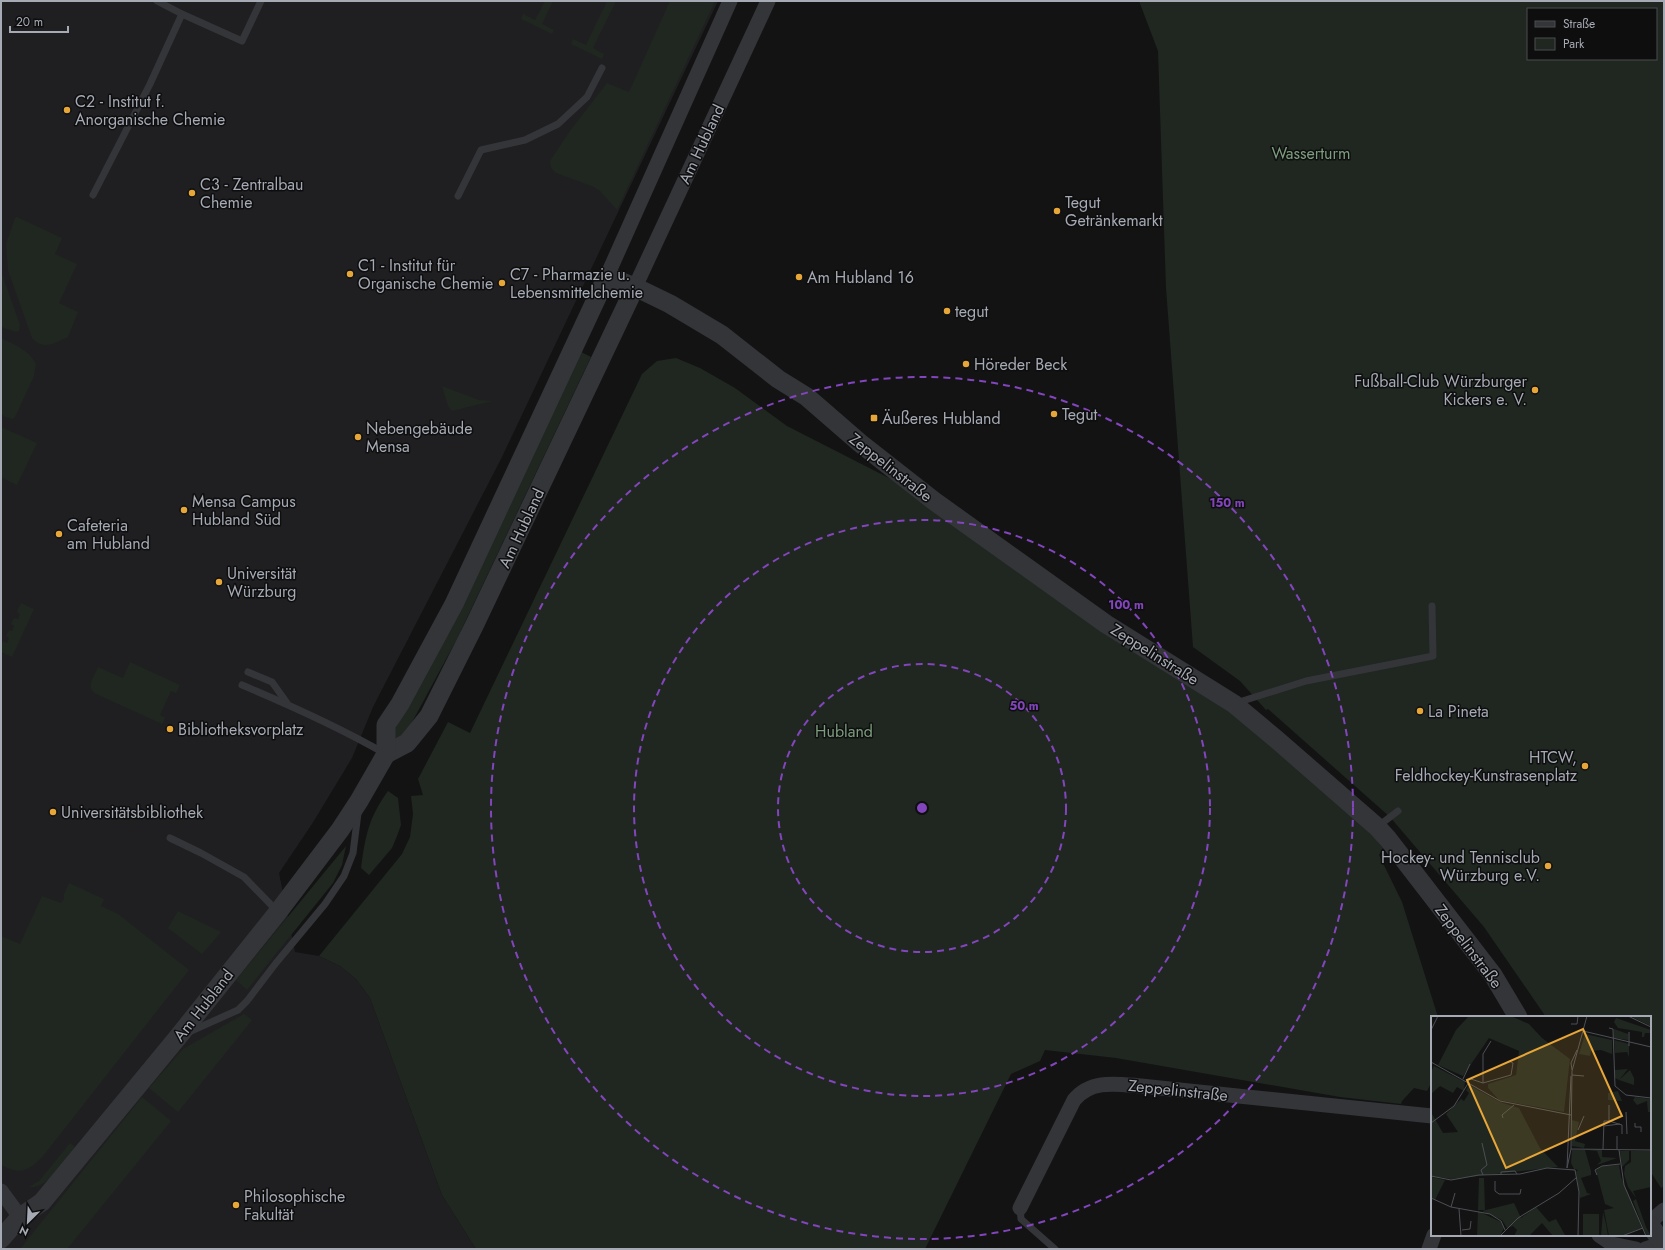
<svg xmlns="http://www.w3.org/2000/svg" width="1665" height="1250" viewBox="0 0 1665 1250" font-family="Jost,sans-serif">
  <rect width="100%" height="100%" fill="#131314"/>
  <path fill="#1f1f21" d="M 1,1 L 718,1 L 502,457 L 373,707 L 352,758 L 312,824 L 279,873 L 295,952 L 319,956 L 340,966 L 356,979 L 370,998 L 442,1195 L 476,1249 L 1,1249 Z"/>
  <g fill="#1f2720" fill-rule="evenodd">
    <path d="M 545,1 L 553,1 L 542,24 L 554,30 L 552,34 L 521,19 L 523,14 L 535,20 Z"/>
    <path d="M 607,1 L 616,1 L 593,48 L 604,54 L 602,59 L 571,44 L 573,39 L 586,45 Z"/>
    <path d="M 670,1 L 715,1 L 617,210 L 600,191 L 594,187 L 556,173 L 551,168 L 550,161 L 570,131 L 607,83 L 629,92 Z"/>
    <path d="M 1139,1 L 1664,1 L 1664,1186 L 1661,1188 L 1650,1171 L 1650,1017 L 1546,1017 L 1484,927 L 1390,817 L 1268,709 L 1266,710 L 1240,681 L 1193,647 L 1166,288 L 1158,51 ZM 1528,9 L 1656,9 L 1656,59 L 1528,59 Z"/>
    <path d="M 17,217 L 62,238 L 55,254 L 77,264 L 59,303 L 78,312 L 68,337 C 54,343 44,351 32,338 L 8,270 L 6,244 L 15,218 Z"/>
    <path d="M 1,271 L 20,325 L 19,331 L 16,332 L 1,327 Z"/>
    <path d="M 1,338 C 15,345 29,350 36,364 L 34,376 L 15,417 L 12,419 L 5,417 L 1,413 Z"/>
    <path d="M 579,351 L 591,357 L 457,639 L 404,737 L 398,739 L 393,737 L 393,733 Z"/>
    <path d="M 676,358 L 700,368 L 735,388 L 787,426 L 934,501 L 1177,668 L 1388,839 L 1379,855 L 1402,902 L 1438,1017 L 1432,1017 L 1432,1081 L 1427,1091 L 1414,1088 L 1402,1101 L 1401,1104 L 1340,1097 L 1116,1058 L 1045,1050 L 1040,1061 L 1011,1074 L 925,1249 L 476,1249 L 442,1195 L 370,998 L 356,979 L 340,966 L 319,956 L 402,854 L 410,837 L 413,814 L 411,796 L 423,795 L 418,779 L 448,722 L 470,733 L 642,374 L 657,361 Z"/>
    <path d="M 442,386 L 479,400 L 493,401 L 452,411 L 448,406 Z"/>
    <path d="M 1,427 L 37,443 L 17,485 L 1,477 Z"/>
    <path d="M 21,603 L 34,609 L 12,657 L 1,652 L 1,646 L 3,641 L 7,643 L 9,638 L 6,636 L 9,630 L 12,631 L 14,626 L 11,624 L 14,618 L 18,619 L 20,614 L 17,612 Z"/>
    <path d="M 130,662 L 180,685 L 176,693 L 171,691 L 160,715 L 165,718 L 162,724 L 96,694 C 85,687 94,677 98,667 L 123,678 Z"/>
    <path d="M 388,791 L 398,798 L 401,825 L 397,836 L 392,848 L 369,875 L 361,868 C 365,836 369,817 388,791 Z"/>
    <path d="M 346,846 L 342,865 L 333,883 L 247,990 L 236,980 Z"/>
    <path d="M 69,883 L 104,899 L 101,906 L 118,914 L 189,970 L 43,1156 C 27,1172 22,1175 1,1165 L 1,936 L 20,944 L 42,896 L 61,903 L 64,899 L 64,894 Z"/>
    <path d="M 178,911 L 221,932 L 202,954 L 168,928 Z"/>
    <path d="M 244,1014 L 252,1020 L 178,1112 L 149,1088 L 183,1049 Z"/>
    <path d="M 142,1097 L 171,1121 L 67,1249 L 20,1249 Z"/>
    <path d="M 70,1143 L 76,1148 C 65,1160 47,1190 29,1187 L 40,1180 Z"/>
  </g>
  <g fill="none" stroke-linecap="round" stroke-linejoin="round">
    <g stroke="#343539" stroke-width="7">
      <path d="M 157,1 L 182,14"/>
      <path d="M 93,195 L 150,84 L 182,14 L 242,41 L 261,1"/>
      <path d="M 458,196 L 481,150 L 525,140 L 558,124 L 587,97 L 602,68"/>
      <path d="M 248,672 L 272,682 L 287,703"/>
      <path d="M 242,685 C 292,706 337,726 384,753"/>
      <path d="M 1236,703 L 1306,681 L 1433,656 L 1432,606"/>
      <path d="M 1377,827 L 1398,811"/>
      <path d="M 170,838 L 201,853 L 244,877 L 278,912"/>
      <path d="M 189,1032 L 238,1010 L 247,1001 L 276,963 L 325,904 L 344,876 L 353,853 L 358,813"/>
      <path d="M 1020,1208 L 1021,1219 L 1055,1249"/>
    </g>
    <g stroke="#343539" stroke-width="15">
      <path d="M 607,276 L 730,1"/>
      <path d="M 635,287 L 768,1"/>
      <path d="M 1,1191 L 20,1217"/>
      <path d="M 1020,1208 L 1074,1100 C 1091,1079 1117,1084 1141,1086 L 1432,1116"/>
      <path d="M 1650,1222 L 1664,1210"/>
      <path d="M 1599,1235 L 1612,1244 L 1636,1249"/>
      <path d="M 1429,1249 L 1434,1235"/>
      <path d="M 1645,1249 L 1663,1243"/>
    </g>
    <g stroke="#343539" stroke-width="19">
      <path d="M 386,754 L 407,743 L 429,716 L 474,626 L 635,287"/>
      <path d="M 1650,1225 L 1664,1245"/>
      <path d="M 1,1239 L 20,1217 L 42,1202 L 178,1037 L 278,912 L 340,830 L 359,801 L 386,754 L 386,725 L 400,704 L 454,604 L 607,276 L 635,287 L 670,304 L 722,335 L 778,379 L 807,397 L 860,443 L 934,501 L 1106,624 L 1234,704 L 1276,739 L 1377,827 L 1388,839 L 1493,975 L 1518,1017"/>
    </g>
  </g>
  <g fill="none" stroke="#8345bd" stroke-width="2" stroke-dasharray="7 5">
    <circle cx="922" cy="808" r="144"/>
    <circle cx="922" cy="808" r="288"/>
    <circle cx="922" cy="808" r="431"/>
  </g>
  <g fill="#e7a638" stroke="#0e0e0f" stroke-width="1.5">
    <circle cx="67" cy="110" r="4"/>
    <circle cx="192" cy="193" r="4"/>
    <circle cx="1057" cy="211" r="4"/>
    <circle cx="350" cy="274" r="4"/>
    <circle cx="799" cy="277" r="4"/>
    <circle cx="502" cy="283" r="4"/>
    <circle cx="947" cy="311" r="4"/>
    <circle cx="966" cy="364" r="4"/>
    <circle cx="1535" cy="390" r="4"/>
    <circle cx="1054" cy="414" r="4"/>
    <rect x="870" y="414" width="8" height="8" rx="2"/>
    <circle cx="358" cy="437" r="4"/>
    <circle cx="184" cy="510" r="4"/>
    <circle cx="59" cy="534" r="4"/>
    <circle cx="219" cy="582" r="4"/>
    <circle cx="1420" cy="711" r="4"/>
    <circle cx="170" cy="729" r="4"/>
    <circle cx="1585" cy="766" r="4"/>
    <circle cx="53" cy="812" r="4"/>
    <circle cx="1548" cy="866" r="4"/>
    <circle cx="236" cy="1205" r="4"/>
  </g>
  <g text-anchor="middle" stroke-width="3" stroke-linejoin="round" paint-order="stroke">
    <g font-size="16" fill="#a5aab4" stroke="#0e0e0f" text-anchor="start">
      <text x="75" y="107">C2 - Institut f.<tspan x="75" dy="18">Anorganische Chemie</tspan></text>
      <text x="200" y="190">C3 - Zentralbau<tspan x="200" dy="18">Chemie</tspan></text>
      <text x="1065" y="208">Tegut<tspan x="1065" dy="18">Getränkemarkt</tspan></text>
      <text x="358" y="271">C1 - Institut für<tspan x="358" dy="18">Organische Chemie</tspan></text>
      <text x="510" y="280">C7 - Pharmazie u.<tspan x="510" dy="18">Lebensmittelchemie</tspan></text>
      <text x="807" y="283">Am Hubland 16</text>
      <text x="955" y="317">tegut</text>
      <text x="974" y="370">Höreder Beck</text>
      <text x="1527" y="387" text-anchor="end">Fußball-Club Würzburger<tspan x="1527" dy="18">Kickers e. V.</tspan></text>
      <text x="1062" y="420">Tegut</text>
      <text x="882" y="424">Äußeres Hubland</text>
      <text x="366" y="434">Nebengebäude<tspan x="366" dy="18">Mensa</tspan></text>
      <text x="192" y="507">Mensa Campus<tspan x="192" dy="18">Hubland Süd</tspan></text>
      <text x="67" y="531">Cafeteria<tspan x="67" dy="18">am Hubland</tspan></text>
      <text x="227" y="579">Universität<tspan x="227" dy="18">Würzburg</tspan></text>
      <text x="1428" y="717">La Pineta</text>
      <text x="178" y="735">Bibliotheksvorplatz</text>
      <text x="1577" y="763" text-anchor="end">HTCW,<tspan x="1577" dy="18">Feldhockey-Kunstrasenplatz</tspan></text>
      <text x="61" y="818">Universitätsbibliothek</text>
      <text x="1540" y="863" text-anchor="end">Hockey- und Tennisclub<tspan x="1540" dy="18">Würzburg e.V.</tspan></text>
      <text x="244" y="1202">Philosophische<tspan x="244" dy="18">Fakultät</tspan></text>
    </g>
    <g font-size="16" fill="#a5aab4" stroke="#0e0e0f">
      <text transform="translate(701 144) rotate(-65)" y="6">Am Hubland</text>
      <text transform="translate(891 467) rotate(38)" y="6">Zeppelinstraße</text>
      <text transform="translate(521 528) rotate(-65)" y="6">Am Hubland</text>
      <text transform="translate(1155 654) rotate(32)" y="6">Zeppelinstraße</text>
      <text transform="translate(1469 946) rotate(53)" y="6">Zeppelinstraße</text>
      <text transform="translate(203 1005) rotate(-52)" y="6">Am Hubland</text>
      <text transform="translate(1178 1090) rotate(6)" y="6">Zeppelinstraße</text>
    </g>
    <g font-size="16" fill="#7d9e7e" stroke="#0e0e0f">
      <text x="1311" y="159">Wasserturm</text>
      <text x="844" y="737">Hubland</text>
    </g>
  </g>
  <g transform="translate(1431 1016)">
    <rect width="220" height="220" fill="#131314"/>
    <path d="M 80,0 L 98,8 L 111,22 L 139,43 L 133,96 L 68,84 L 57,72 L 57,68 L 85,59 L 88,35 L 58,22 L 32,60 L 7,49 L 25,14 L 37,1 ZM 201,0 L 220,0 L 220,10 L 201,1 ZM 185,2 L 220,14 L 220,17 L 214,17 L 213,21 L 211,21 L 211,16 L 187,12 L 183,6 ZM 183,13 L 197,18 L 197,24 L 183,22 ZM 154,18 L 181,24 L 181,38 L 170,34 L 160,35 L 159,40 L 148,38 ZM 183,24 L 198,28 L 198,41 L 196,36 L 184,37 ZM 3,50 L 34,66 L 33,75 L 26,71 L 22,77 L 9,70 L 0,78 L 0,56 ZM 197,53 L 188,64 L 184,62 L 184,54 ZM 199,54 L 203,62 L 203,69 L 188,64 ZM 38,69 L 69,86 L 88,92 L 109,132 L 127,151 L 21,163 L 0,160 L 0,96 L 12,117 L 27,116 L 15,98 L 30,83 L 33,85 L 38,77 L 35,74 ZM 187,75 L 191,85 L 177,84 L 177,77 ZM 204,81 L 220,83 L 220,96 L 217,96 L 216,85 L 206,89 L 202,84 ZM 141,104 L 148,106 L 144,125 L 154,128 L 153,132 L 141,130 ZM 141,134 L 154,134 L 160,155 L 160,159 L 150,162 L 156,177 L 160,178 L 149,182 L 145,156 L 147,154 L 143,153 L 140,147 ZM 156,134 L 171,134 L 171,141 L 186,142 L 166,149 L 170,145 L 166,135 ZM 189,135 L 198,135 L 198,144 L 191,151 ZM 200,135 L 220,135 L 220,171 L 202,175 L 205,182 L 197,171 L 193,158 L 194,150 L 200,146 ZM 188,149 L 190,161 L 211,212 L 193,219 L 178,220 L 173,194 L 183,192 L 174,188 L 165,154 L 171,150 ZM 0,161 L 14,164 L 4,184 L 0,181 ZM 48,162 L 53,162 L 54,194 L 47,194 ZM 205,183 L 215,211 L 220,220 L 216,220 L 213,214 L 202,185 ZM 83,187 L 90,202 L 105,191 L 118,206 L 125,203 L 134,219 L 122,220 L 111,207 L 98,220 L 83,220 L 86,214 L 82,210 L 76,212 L 71,204 L 51,195 ZM 47,195 L 70,206 L 73,212 L 69,220 L 46,220 ZM 172,196 L 175,208 L 177,220 L 170,220 ZM 152,198 L 168,198 L 168,220 L 152,220 Z" fill="#1f2720"/>
    <path fill="none" stroke="#4d4f54" stroke-width="1" d="M 197,0 L 220,11M 140,8 L 146,8 L 147,0M 178,12 L 182,13 L 184,70 L 195,79 L 220,82M 0,14 L 7,0M 152,15 L 220,31M 198,16 L 198,30M 0,46 L 69,85 L 140,99M 141,54 L 140,47 L 146,34M 141,59 L 153,60M 32,63 L 39,48M 36,65 L 40,63 L 52,67 L 80,59 L 82,47 L 78,45M 52,67 L 52,38 L 60,25M 195,96 L 196,118M 72,102 L 71,99 L 83,89M 178,105 L 191,109 L 191,118M 0,107 L 23,90 L 38,66M 204,107 L 204,111 L 210,111 L 210,116M 173,110 L 189,108M 147,114 L 153,100M 186,120 L 186,133M 51,127 L 56,149 L 50,154 L 52,159M 140,133 L 220,134M 172,133 L 173,105 L 178,105 L 178,89M 188,134 L 193,169 L 215,220M 136,152 L 140,133 L 141,55 L 156,0M 136,152 L 140,60M 70,159 L 70,156 L 84,155 L 86,158M 166,159 L 164,154 L 171,150 L 189,148M 0,160 L 20,164 L 48,159 L 89,158 L 116,152 L 144,154 L 148,176 L 147,220M 64,165 L 64,175 L 68,178 L 89,178 L 90,173M 0,182 L 20,191 L 59,198 L 70,205 L 74,214M 20,191 L 24,177M 28,193 L 30,220M 31,214 L 39,213 L 40,205M 69,220 L 87,202 L 128,177 L 146,161M 191,220 L 212,212"/>
    <path fill="#e7a638" fill-opacity="0.15" stroke="#e7a638" stroke-width="2" d="M 152,13 L 191,100 L 75,152 L 36,64 Z"/>
    <rect width="220" height="220" fill="none" stroke="#a5aab4" stroke-width="2"/>
  </g>
  <circle cx="922" cy="808" r="6" fill="#8345bd" stroke="#0e0e0f" stroke-width="2"/>
  <g font-size="12" text-anchor="middle" font-weight="bold" fill="#8345bd" stroke="#0e0e0f" stroke-width="3" stroke-linejoin="round" paint-order="stroke">
    <text x="1227" y="507">150 m</text>
    <text x="1126" y="609">100 m</text>
    <text x="1024" y="710">50 m</text>
  </g>
  <rect width="1665" height="1250" fill="none" stroke="#a5aab4" stroke-width="4"/>
  <rect x="1527" y="8" width="130" height="52" fill="#0e0e0f" stroke="#4a4c51"/>
  <rect x="1535" y="21" width="20" height="6" fill="#343539" stroke="#4a4c51"/>
  <text x="1563" y="28" font-size="12" fill="#a5aab4">Straße</text>
  <rect x="1535" y="38" width="20" height="12" fill="#1f2720" stroke="#4a4c51"/>
  <text x="1563" y="48" font-size="12" fill="#a5aab4">Park</text>
  <g transform="translate(28 1222) rotate(204)" stroke="#0e0e0f" stroke-width="3" paint-order="stroke">
  <path d="M0-3L7 15L0 10L-7 15Z" fill="#a5aab4"/>
  <text y="-6" font-size="11" font-weight="bold" text-anchor="middle" fill="#a5aab4">N</text>
  </g>
  <path d="M10 26v6h58v-6" fill="none" stroke="#a5aab4" stroke-width="2"/>
  <text x="16" y="26" font-size="12" fill="#a5aab4" stroke="#0e0e0f" stroke-width="3" paint-order="stroke">20 m</text>
</svg>
